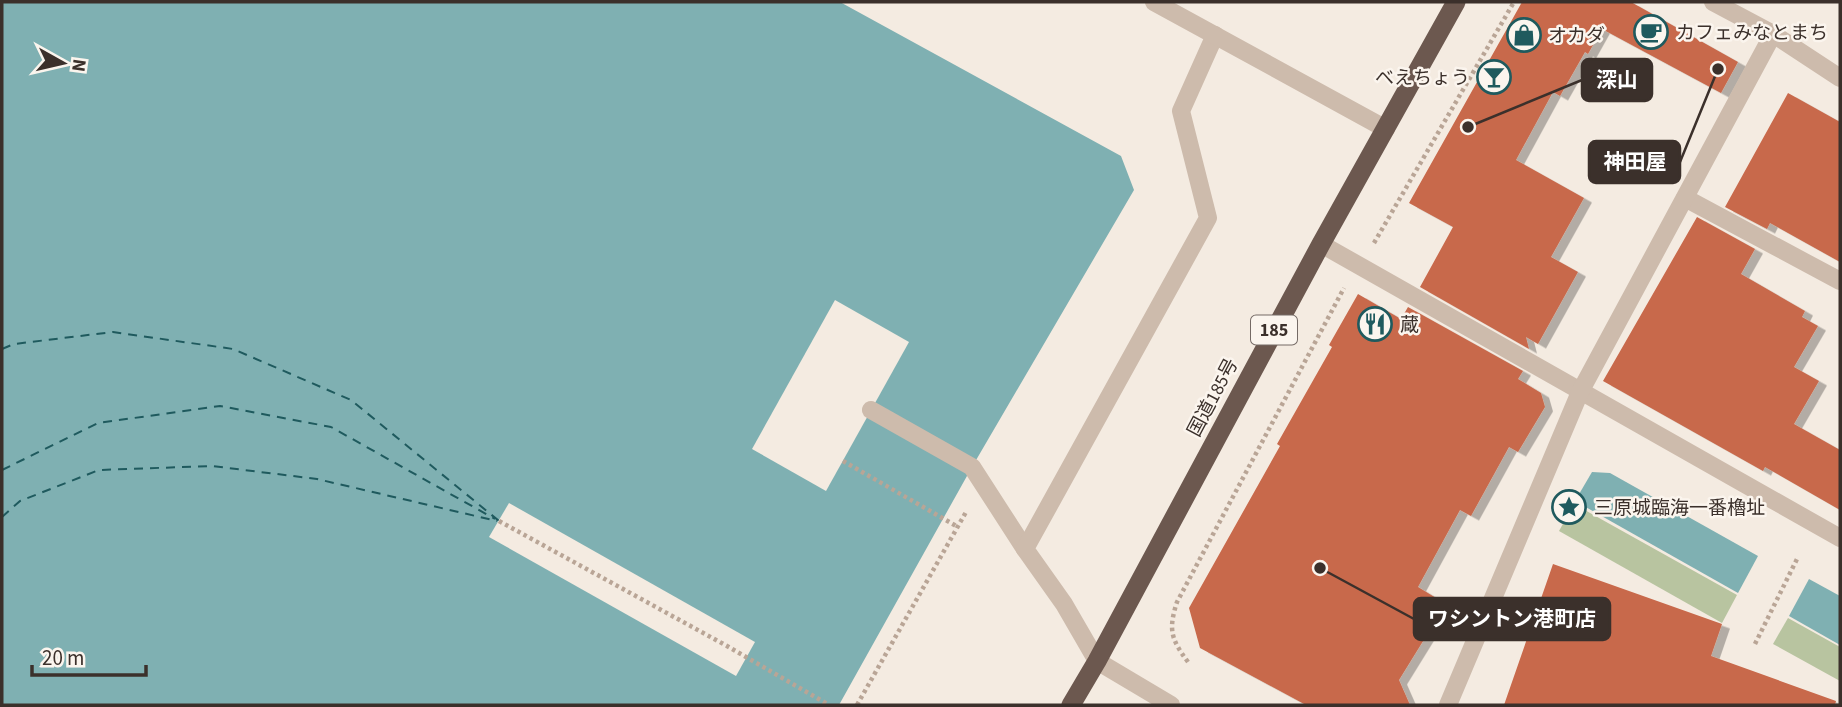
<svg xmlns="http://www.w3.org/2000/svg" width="1842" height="707" viewBox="0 0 1842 707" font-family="'Source Sans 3','Noto Sans JP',sans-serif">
  <defs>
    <filter id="shadow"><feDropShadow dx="8" dy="4.5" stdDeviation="0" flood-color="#0004"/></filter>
  </defs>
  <rect width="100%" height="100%" fill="#f4ebe1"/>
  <g fill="#b8c4a0">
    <path d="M 1574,504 L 1737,595 L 1722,623 L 1559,531 Z"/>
    <path d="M 1788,618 L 1840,647 L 1840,681 L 1773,644 Z"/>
  </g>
  <g fill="#7fb0b2">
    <path d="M 2,2 L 840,2 L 1121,156 L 1134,190 L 972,467 L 839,705 L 2,705 Z"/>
    <path d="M 1592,472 L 1610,473 L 1758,556 L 1738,593 L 1575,501 Z"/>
    <path d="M 1809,579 L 1840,596 L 1840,645 L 1789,616 Z"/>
  </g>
  <g fill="#f4ebe1">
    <path d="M 835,300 L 909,342 L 826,491 L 752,449 Z"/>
    <path d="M 509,503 L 755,642 L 736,676 L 489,537 Z"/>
  </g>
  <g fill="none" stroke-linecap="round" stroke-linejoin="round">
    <g stroke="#1f5a5e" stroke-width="2" stroke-dasharray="9 7" stroke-linecap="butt">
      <path d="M 2,349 L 14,344 L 113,332 L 233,349 L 351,400 L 499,521"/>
      <path d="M 2,470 L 98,423 L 220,406 L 331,427 L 495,519"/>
      <path d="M 2,517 L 20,501 L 99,470 L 212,466 L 317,479 L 497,521"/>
    </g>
  </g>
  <g fill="#c8694b" filter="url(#shadow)">
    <path d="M 1522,2 L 1631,2 L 1738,62 L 1721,93 L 1602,29 L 1588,54 L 1585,52 L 1560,96 L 1553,92 L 1516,160 L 1584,198 L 1551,257 L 1578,272 L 1538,344 L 1526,337 L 1529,349 L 1420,287 L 1453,227 L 1409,203 Z"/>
    <path d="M 1788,93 L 1840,122 L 1840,262 L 1770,223 L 1767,229 L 1725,207 Z"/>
    <path d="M 1697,217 L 1755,249 L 1741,274 L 1805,311 L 1802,317 L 1818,326 L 1794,367 L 1819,381 L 1794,424 L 1840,450 L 1840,510 L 1765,467 L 1763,471 L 1603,381 Z"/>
    <path d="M 1358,294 L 1401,319 L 1408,307 L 1523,371 L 1518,379 L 1541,393 L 1545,407 L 1518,452 L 1509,447 L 1471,516 L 1460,510 L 1418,587 L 1446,604 L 1399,680 L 1410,705 L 1306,705 L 1200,648 L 1189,608 L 1280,446 L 1277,444 L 1332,347 L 1329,345 Z"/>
    <path d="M 1553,564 L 1722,624 L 1711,656 L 1836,701 L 1835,705 L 1504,705 Z"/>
  </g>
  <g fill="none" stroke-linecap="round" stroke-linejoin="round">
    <g stroke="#b9a596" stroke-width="4.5" stroke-dasharray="3.5 3.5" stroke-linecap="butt">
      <path d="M 1374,243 L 1514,2"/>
      <path d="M 843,461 L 958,527"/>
      <path d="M 499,521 L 727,646 L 829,705"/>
      <path d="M 1755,644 L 1797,559"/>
      <path d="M 1188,662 C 1171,639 1168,630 1177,602 L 1344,288"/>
      <path d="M 857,705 L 966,512"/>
    </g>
    <g stroke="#cdbbac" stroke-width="18">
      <path d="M 871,410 L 972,467 L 1025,549"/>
      <path d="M 1097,661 L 1064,604 L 1025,549 L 1208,218 L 1181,111 L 1215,35"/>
    </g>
    <g stroke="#cdbbac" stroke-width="18">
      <path d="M 1713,2 L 1773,34 L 1840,78"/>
      <path d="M 1685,198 L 1840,281"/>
      <path d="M 1321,244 L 1840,538"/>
      <path d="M 1448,705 L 1580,392 L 1773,34"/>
    </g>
    <g stroke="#cdbbac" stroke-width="18">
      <path d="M 1154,2 L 1386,129"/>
      <path d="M 1097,661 L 1171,705"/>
    </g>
    <path stroke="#6c584f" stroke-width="19" d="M 1071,705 L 1097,661 L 1321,244 L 1456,2"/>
  </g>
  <defs>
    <g id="cafe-ring" transform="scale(1.75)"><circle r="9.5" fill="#fbf5ee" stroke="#1f5a5e" stroke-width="1.5"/><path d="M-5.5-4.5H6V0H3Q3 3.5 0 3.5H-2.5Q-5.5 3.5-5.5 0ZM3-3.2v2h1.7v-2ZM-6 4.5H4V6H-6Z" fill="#1f5a5e"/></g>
    <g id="shop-ring" transform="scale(1.75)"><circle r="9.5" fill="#fbf5ee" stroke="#1f5a5e" stroke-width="1.5"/><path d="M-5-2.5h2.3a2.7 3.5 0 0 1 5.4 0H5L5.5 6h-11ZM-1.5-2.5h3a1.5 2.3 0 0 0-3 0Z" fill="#1f5a5e"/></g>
    <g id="bar-ring" transform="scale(1.75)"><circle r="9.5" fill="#fbf5ee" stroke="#1f5a5e" stroke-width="1.5"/><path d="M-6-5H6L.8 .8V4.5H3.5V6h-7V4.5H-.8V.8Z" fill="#1f5a5e"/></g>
    <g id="restaurant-ring" transform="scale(1.75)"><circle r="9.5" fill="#fbf5ee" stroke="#1f5a5e" stroke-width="1.5"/><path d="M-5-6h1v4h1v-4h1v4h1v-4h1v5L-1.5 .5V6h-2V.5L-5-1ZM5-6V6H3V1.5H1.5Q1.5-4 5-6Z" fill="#1f5a5e"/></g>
    <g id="sight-ring" transform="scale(1.75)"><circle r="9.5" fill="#fbf5ee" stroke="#1f5a5e" stroke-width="1.5"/><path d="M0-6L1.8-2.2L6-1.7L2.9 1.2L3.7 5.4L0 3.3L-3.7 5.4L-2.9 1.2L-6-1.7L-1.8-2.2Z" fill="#1f5a5e"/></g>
  </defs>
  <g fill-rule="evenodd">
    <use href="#cafe-ring" x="1651" y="32"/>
    <use href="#shop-ring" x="1524" y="35"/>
    <use href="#bar-ring" x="1494" y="77"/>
    <use href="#restaurant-ring" x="1375" y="324"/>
    <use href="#sight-ring" x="1569" y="507"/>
  </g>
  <g text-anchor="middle" stroke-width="5" stroke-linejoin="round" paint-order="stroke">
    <rect fill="#fbf5ee" stroke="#756b66" stroke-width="2" x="1251" y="315.5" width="46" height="29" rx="5"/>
    <g font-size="18" font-weight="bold" fill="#3b302b">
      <text x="1274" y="336">185</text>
    </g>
    <g font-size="19" fill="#3b302b" stroke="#fbf5ee" text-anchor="start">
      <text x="1676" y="39">カフェみなとまち</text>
      <text x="1548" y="42">オカダ</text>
      <text x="1470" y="84" text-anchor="end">べえちょう</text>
      <text x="1400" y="331">蔵</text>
      <text x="1594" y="514">三原城臨海一番櫓址</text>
    </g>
    <g font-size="19" fill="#3b302b" stroke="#fbf5ee">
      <text transform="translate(1212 397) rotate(-62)" y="7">国道185号</text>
    </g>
  </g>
  <path fill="none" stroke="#3b302b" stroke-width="2.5" d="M1468 127L1582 80M1718 69L1680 162M1320 568L1414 619"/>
  <g fill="#3b302b" stroke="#fbf5ee" stroke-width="2.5">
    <circle cx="1468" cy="127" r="7"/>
    <circle cx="1718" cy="69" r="7"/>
    <circle cx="1320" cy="568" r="7"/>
  </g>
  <g fill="#3b302b" stroke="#3b302b" stroke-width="2.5">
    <rect x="1582" y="59" width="70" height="42" rx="7"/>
    <rect x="1589" y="141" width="91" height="42" rx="7"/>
    <rect x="1414" y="598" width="196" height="42" rx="7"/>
  </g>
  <g font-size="21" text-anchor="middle" font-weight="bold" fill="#fff">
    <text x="1617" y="87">深山</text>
    <text x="1635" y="169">神田屋</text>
    <text x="1512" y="626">ワシントン港町店</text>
  </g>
  <rect width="1842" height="707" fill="none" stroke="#3b302b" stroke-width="7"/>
  <g transform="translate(63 63) rotate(98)" stroke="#fbf5ee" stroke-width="5" paint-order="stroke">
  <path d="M0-5L12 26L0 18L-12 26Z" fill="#3b302b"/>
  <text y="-10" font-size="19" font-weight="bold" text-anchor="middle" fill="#3b302b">N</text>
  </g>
  <path d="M32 665v10h114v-10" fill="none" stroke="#3b302b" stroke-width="3.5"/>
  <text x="42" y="665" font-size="21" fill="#3b302b" stroke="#fbf5ee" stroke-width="5" paint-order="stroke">20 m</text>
</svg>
